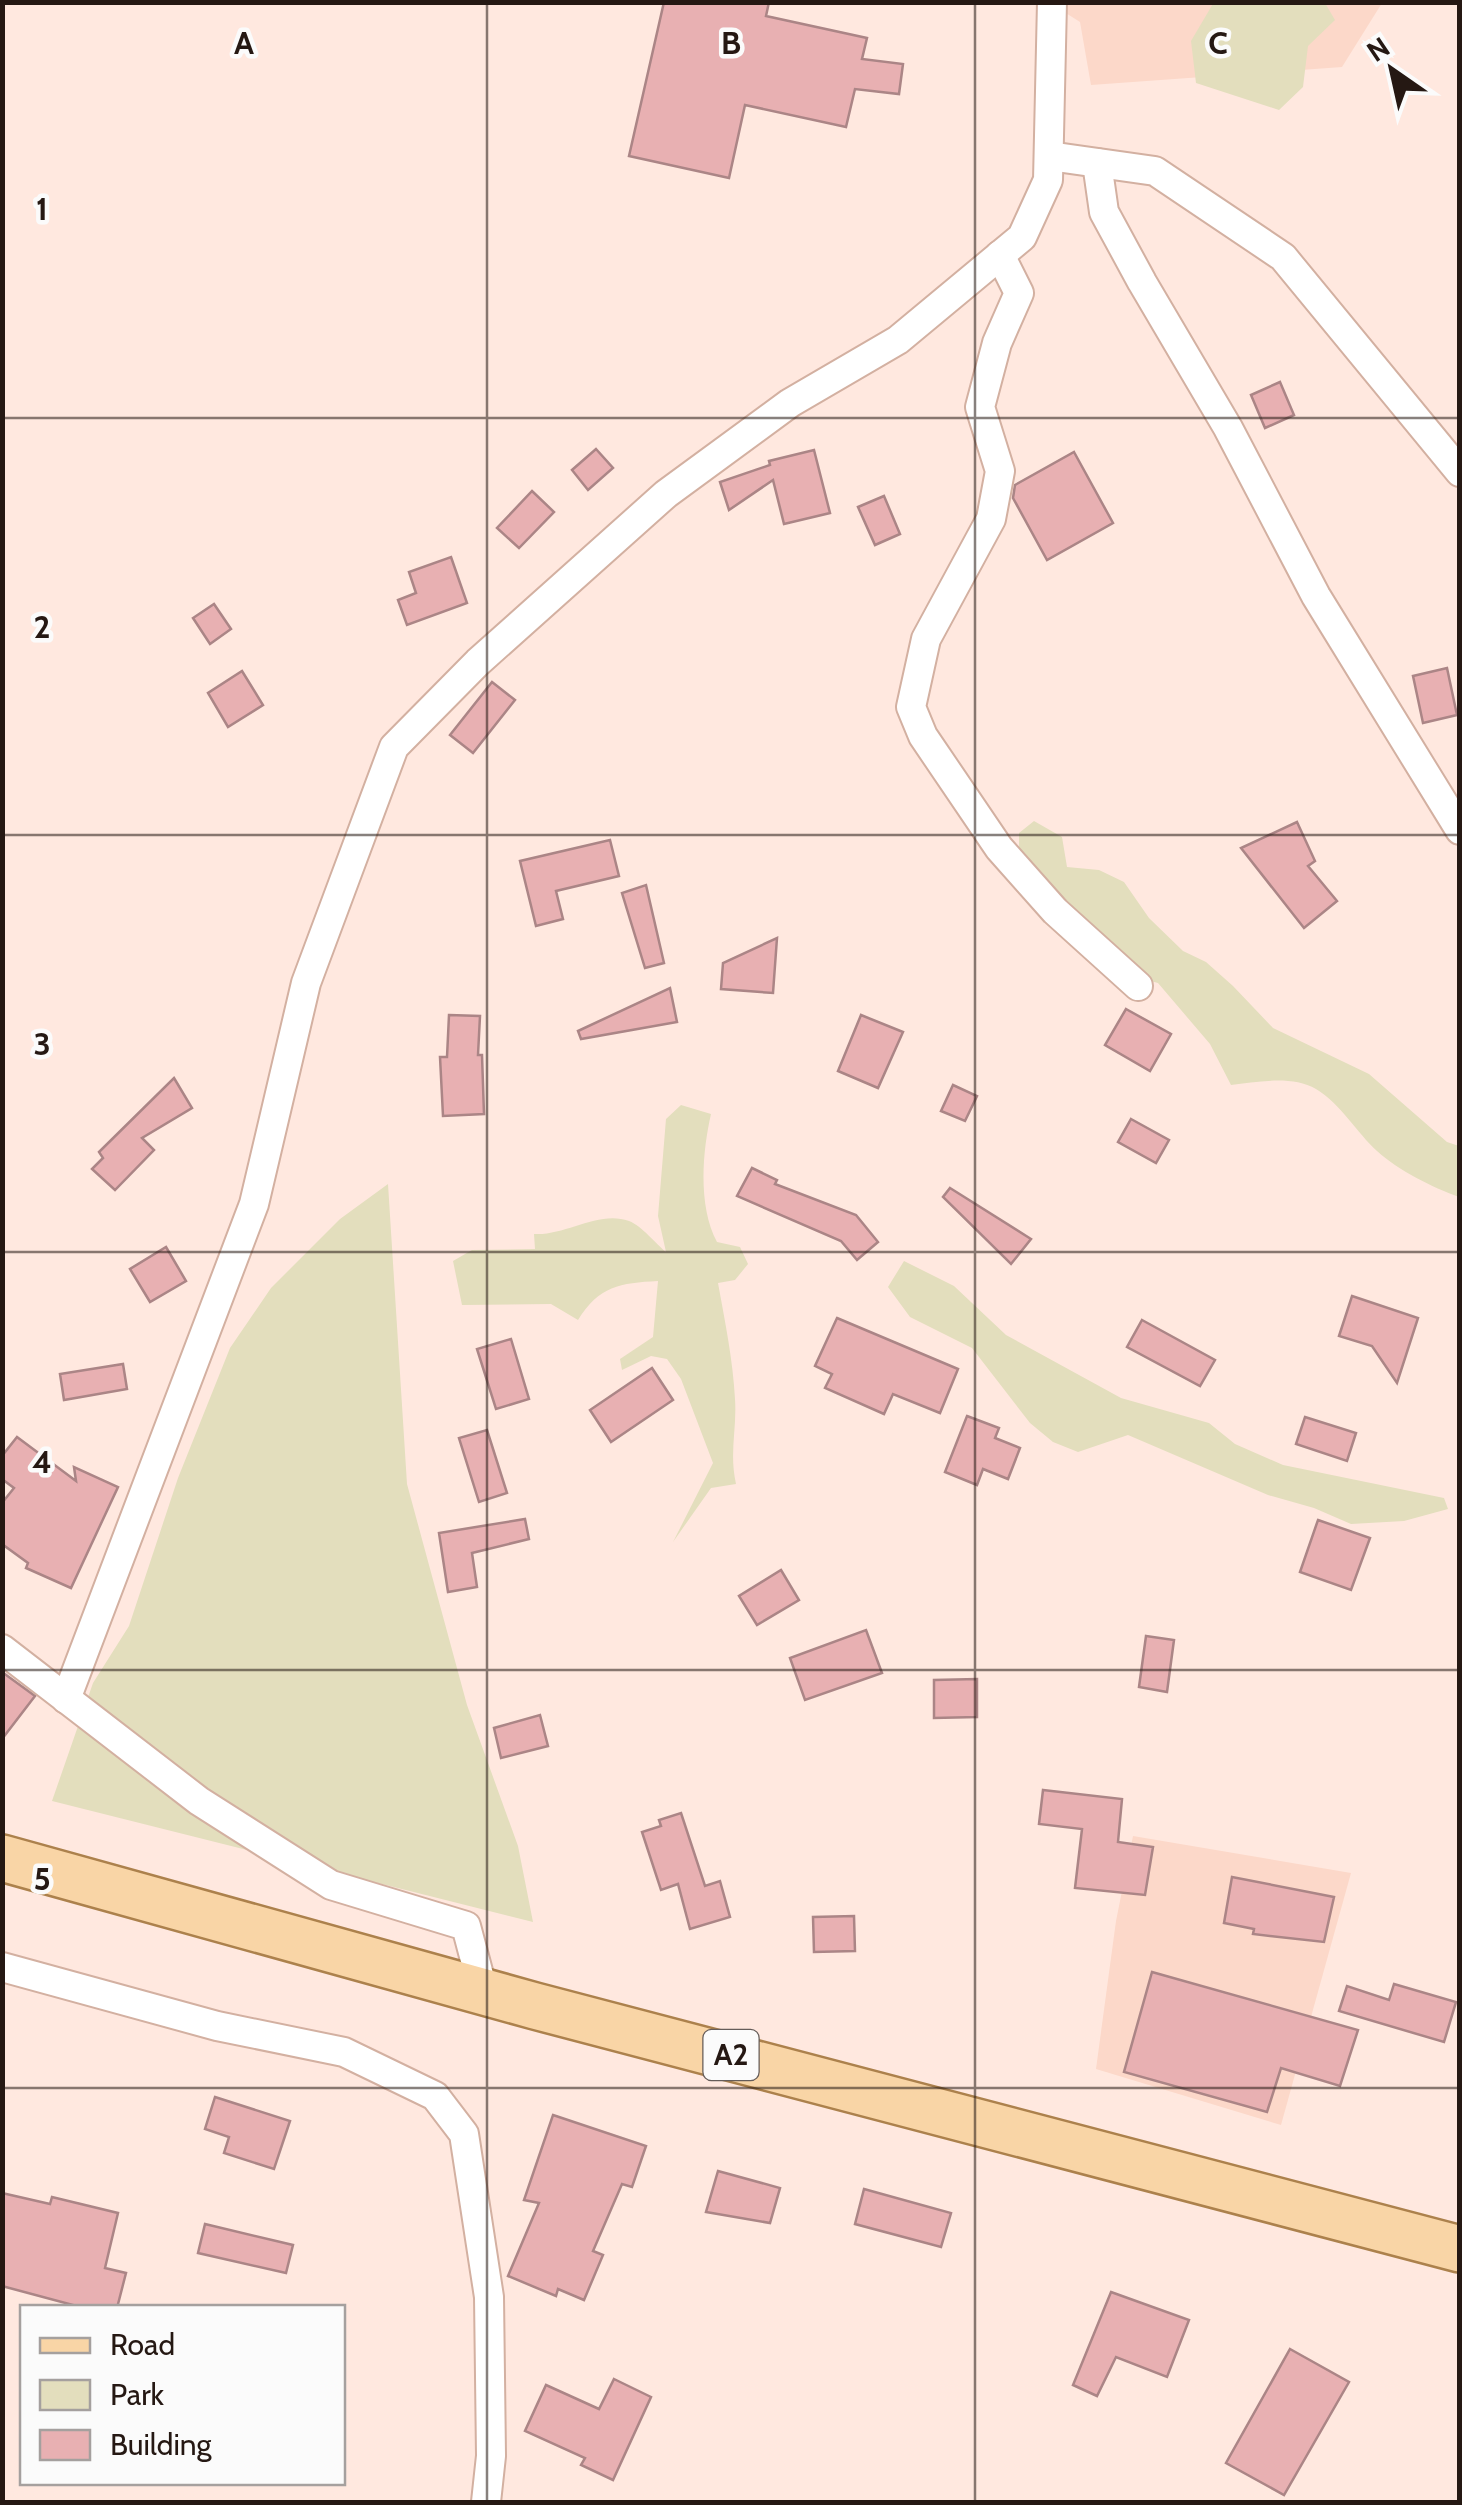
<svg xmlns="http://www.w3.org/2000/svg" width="1462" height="2505" viewBox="0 0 1462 2505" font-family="Cabin,sans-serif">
  <rect width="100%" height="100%" fill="#ffe8df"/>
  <g fill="#fcd8c9">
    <path d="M 1050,3 L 1382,3 L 1342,67 L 1091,85 L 1080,22 Z"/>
    <path d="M 1133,1836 L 1351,1873 L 1281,2125 L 1096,2069 L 1116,1921 Z"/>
  </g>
  <g fill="#e3debd">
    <path d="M 1214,2 L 1325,3 L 1335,20 L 1308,46 L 1303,87 L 1279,110 L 1196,83 L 1191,41 Z"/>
    <path d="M 1034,821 L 1062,837 L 1067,867 L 1099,870 L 1124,882 L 1149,918 L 1183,951 L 1206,962 L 1233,986 L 1273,1028 L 1369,1074 L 1447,1142 L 1459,1146 L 1459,1197 C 1432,1187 1399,1171 1377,1151 C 1357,1133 1341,1104 1316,1089 C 1292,1075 1257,1082 1231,1085 L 1210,1044 L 1158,983 L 1125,974 L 1019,869 L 1019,833 Z"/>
    <path d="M 681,1105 L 711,1114 C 702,1153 698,1207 717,1242 L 740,1247 L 748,1264 L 735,1280 L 718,1283 C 725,1322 733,1360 735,1399 C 737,1430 729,1452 736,1484 L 711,1488 L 673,1542 L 713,1463 L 681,1379 L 667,1359 L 651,1356 L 622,1370 L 620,1359 L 653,1337 L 658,1281 C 620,1283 599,1286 578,1320 L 551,1304 L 462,1305 L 453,1261 L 472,1250 L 535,1249 L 534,1234 C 566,1236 598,1210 629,1221 C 642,1226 656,1244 666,1252 L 658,1216 L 666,1119 Z"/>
    <path d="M 388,1184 L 407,1484 L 467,1705 L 518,1846 L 533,1922 L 52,1801 L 93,1683 L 129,1626 L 178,1478 L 230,1348 L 271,1288 L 340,1219 Z"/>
    <path d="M 904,1261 L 954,1286 L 1006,1335 L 1121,1398 L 1209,1423 L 1235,1444 L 1283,1465 L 1444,1498 L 1448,1509 L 1404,1521 L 1351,1524 L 1314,1508 L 1268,1495 L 1128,1435 L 1078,1452 L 1053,1442 L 1030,1423 L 972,1348 L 910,1317 L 888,1287 Z"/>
  </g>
  <g fill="#e8b0b2" stroke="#ab8586" stroke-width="2.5">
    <path d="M 664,2 L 769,2 L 766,16 L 867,38 L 862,59 L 903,64 L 899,94 L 855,89 L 846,127 L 745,105 L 729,178 L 629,156 Z"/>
    <path d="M 1280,382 L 1294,415 L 1265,428 L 1251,395 Z"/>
    <path d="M 596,449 L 613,468 L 588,490 L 572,470 Z"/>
    <path d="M 814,450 L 830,513 L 784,524 L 773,480 L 729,510 L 720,482 L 770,465 L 769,461 Z"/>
    <path d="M 1074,452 L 1113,523 L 1047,560 L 1013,498 L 1015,485 Z"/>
    <path d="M 532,491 L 554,512 L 519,548 L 497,528 Z"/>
    <path d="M 884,496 L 900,534 L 875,545 L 858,507 Z"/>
    <path d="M 451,557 L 467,603 L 407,625 L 398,600 L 416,593 L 409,572 Z"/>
    <path d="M 214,604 L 231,629 L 210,644 L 193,618 Z"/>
    <path d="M 1447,668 L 1457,715 L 1423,723 L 1413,676 Z"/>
    <path d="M 242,671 L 263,705 L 228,727 L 208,693 Z"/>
    <path d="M 492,682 L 515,700 L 473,753 L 450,735 Z"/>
    <path d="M 1297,822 L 1315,861 L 1308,866 L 1337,901 L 1304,928 L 1241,848 Z"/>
    <path d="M 610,840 L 619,876 L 556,891 L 563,919 L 536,926 L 520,861 Z"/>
    <path d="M 646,885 L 664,963 L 645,968 L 622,893 Z"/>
    <path d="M 777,938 L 773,993 L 721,989 L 723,963 Z"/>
    <path d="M 670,988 L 677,1022 L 581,1039 L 578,1031 Z"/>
    <path d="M 1126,1009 L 1171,1034 L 1150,1071 L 1105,1045 Z"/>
    <path d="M 449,1015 L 480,1016 L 478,1055 L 482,1055 L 484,1114 L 443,1116 L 440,1057 L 447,1057 Z"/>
    <path d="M 861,1015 L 903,1032 L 878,1088 L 838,1071 Z"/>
    <path d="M 174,1078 L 192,1108 L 142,1138 L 154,1150 L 115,1190 L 92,1169 L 103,1158 L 99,1152 Z"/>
    <path d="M 953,1085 L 977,1096 L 965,1121 L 941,1111 Z"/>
    <path d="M 1131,1119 L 1169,1140 L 1156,1163 L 1118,1142 Z"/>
    <path d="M 752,1168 L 777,1180 L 775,1184 L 856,1215 L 878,1242 L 857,1260 L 841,1241 L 737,1196 Z"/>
    <path d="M 950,1188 L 1031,1239 L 1011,1264 L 943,1197 Z"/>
    <path d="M 166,1247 L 186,1281 L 150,1302 L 130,1269 Z"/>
    <path d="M 1352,1296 L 1418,1318 L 1397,1383 L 1372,1346 L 1339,1336 Z"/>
    <path d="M 837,1318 L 958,1369 L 940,1413 L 893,1394 L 884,1414 L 825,1388 L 832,1374 L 815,1366 Z"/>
    <path d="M 1142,1320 L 1215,1360 L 1200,1386 L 1127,1347 Z"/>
    <path d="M 511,1339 L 529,1399 L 496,1409 L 477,1349 Z"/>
    <path d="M 123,1364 L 127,1389 L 64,1400 L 60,1374 Z"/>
    <path d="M 652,1368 L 673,1400 L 611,1442 L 590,1410 Z"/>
    <path d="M 967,1416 L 999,1428 L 995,1438 L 1020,1448 L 1008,1479 L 983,1469 L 977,1485 L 945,1472 Z"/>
    <path d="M 1305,1417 L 1356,1433 L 1347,1461 L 1296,1444 Z"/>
    <path d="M 487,1430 L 507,1493 L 479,1502 L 459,1438 Z"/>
    <path d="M 17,1437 L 76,1481 L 74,1467 L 118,1487 L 71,1588 L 26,1568 L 28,1563 L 2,1544 L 2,1503 L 14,1488 L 2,1479 L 2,1456 Z"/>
    <path d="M 525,1519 L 529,1539 L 472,1553 L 477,1587 L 448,1592 L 439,1533 Z"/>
    <path d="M 1318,1520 L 1370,1538 L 1351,1590 L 1300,1572 Z"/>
    <path d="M 781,1570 L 799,1600 L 757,1625 L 739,1596 Z"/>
    <path d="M 866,1630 L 882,1673 L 805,1700 L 790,1658 Z"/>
    <path d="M 1146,1636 L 1174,1640 L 1167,1692 L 1139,1687 Z"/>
    <path d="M 2,1672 L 35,1696 L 2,1739 Z"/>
    <path d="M 977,1679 L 977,1717 L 934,1718 L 934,1680 Z"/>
    <path d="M 540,1715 L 548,1746 L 501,1758 L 494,1728 Z"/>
    <path d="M 1043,1790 L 1122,1799 L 1118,1842 L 1153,1847 L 1145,1895 L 1075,1888 L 1082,1829 L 1039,1824 Z"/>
    <path d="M 681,1813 L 705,1886 L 720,1881 L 730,1917 L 690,1929 L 678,1884 L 661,1890 L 642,1832 L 661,1826 L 659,1820 Z"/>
    <path d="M 1232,1877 L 1334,1897 L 1324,1942 L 1253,1934 L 1254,1929 L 1224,1923 Z"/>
    <path d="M 854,1916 L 855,1951 L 814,1952 L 813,1917 Z"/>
    <path d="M 1152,1972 L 1358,2030 L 1340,2086 L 1281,2068 L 1267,2112 L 1124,2072 Z"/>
    <path d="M 1394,1984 L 1456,2002 L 1444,2042 L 1339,2011 L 1347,1986 L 1389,2000 Z"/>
    <path d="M 215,2097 L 290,2121 L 274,2169 L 224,2153 L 229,2137 L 205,2129 Z"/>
    <path d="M 553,2115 L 646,2146 L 632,2187 L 622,2184 L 593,2251 L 603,2255 L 584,2300 L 558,2289 L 556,2296 L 508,2276 L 539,2203 L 524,2200 Z"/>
    <path d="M 718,2171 L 780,2188 L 770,2223 L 706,2212 Z"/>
    <path d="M 864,2189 L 951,2213 L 941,2247 L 855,2224 Z"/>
    <path d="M 2,2193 L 50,2204 L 52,2197 L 118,2213 L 105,2268 L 126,2273 L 117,2308 L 84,2308 L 2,2286 Z"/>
    <path d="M 205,2224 L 293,2245 L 286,2273 L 198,2253 Z"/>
    <path d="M 1111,2292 L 1189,2320 L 1167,2377 L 1116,2357 L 1097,2396 L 1073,2385 Z"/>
    <path d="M 1290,2349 L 1349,2382 L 1284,2495 L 1226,2463 Z"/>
    <path d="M 614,2379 L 651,2397 L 613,2480 L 581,2465 L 585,2458 L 525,2431 L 546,2385 L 599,2409 Z"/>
  </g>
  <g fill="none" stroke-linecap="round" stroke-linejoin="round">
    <g stroke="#d3b0a1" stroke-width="32">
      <g id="street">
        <path d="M 1049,156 L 1155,171 L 1283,257 L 1460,472"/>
        <path d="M 1097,163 L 1104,212 L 1142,282 L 1228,428 L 1316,596 L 1460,830"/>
        <path d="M 1000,255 L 1019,293 L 997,343 L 980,407 L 1000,471 L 991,519 L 926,639 L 911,707 L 923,736 L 999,848 L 1055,911 L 1138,986"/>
        <path d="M 2,1649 L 199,1801 L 331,1885 L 466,1926 L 483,1990"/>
        <path d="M 66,1699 L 254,1204 L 306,983 L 394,747 L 478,662 L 666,494 L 790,403 L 898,340 L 1022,237 L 1048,180 L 1052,2"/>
        <path d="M 2,1967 L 217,2026 L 344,2052 L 435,2096 L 464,2134 L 489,2297 L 491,2456 L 486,2502"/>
      </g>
    </g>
    <g stroke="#ac814c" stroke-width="50">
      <path id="primary" d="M 2,1858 L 535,2006 L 1460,2249"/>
    </g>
    <use href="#street" stroke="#fff" stroke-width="28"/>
    <use href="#primary" stroke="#f9d5a6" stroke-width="45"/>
  </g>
  <path fill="none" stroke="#251813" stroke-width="2.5" stroke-opacity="0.55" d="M 487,2 L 487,2502M 975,2 L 975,2502M 2,418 L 1460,418M 2,835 L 1460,835M 2,1252 L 1460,1252M 2,1670 L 1460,1670M 2,2088 L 1460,2088"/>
  <g text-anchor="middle" stroke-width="9" stroke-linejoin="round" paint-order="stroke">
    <rect fill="#fbfbfb" stroke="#655c59" stroke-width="2.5" x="703.5" y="2030" width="55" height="50" rx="8"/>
    <g font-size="30" font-weight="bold" fill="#251813">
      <text x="731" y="2065">A2</text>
    </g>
  </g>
  <g font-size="32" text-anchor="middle" font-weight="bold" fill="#251813" stroke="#fbfbfb" stroke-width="9" stroke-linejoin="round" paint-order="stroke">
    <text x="244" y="54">A</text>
    <text x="731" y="54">B</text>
    <text x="1218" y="54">C</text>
    <text x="42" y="220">1</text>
    <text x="42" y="638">2</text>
    <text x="42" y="1055">3</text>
    <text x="42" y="1473">4</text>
    <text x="42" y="1890">5</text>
  </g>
  <rect width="1462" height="2505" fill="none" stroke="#251813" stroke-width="10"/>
  <rect x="20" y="2305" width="325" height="180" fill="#fbfbfb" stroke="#a5a09e" stroke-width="2.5"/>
  <rect x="40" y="2338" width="50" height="15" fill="#f9d5a6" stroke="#a5a09e" stroke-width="2.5"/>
  <text x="110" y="2355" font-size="30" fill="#251813">Road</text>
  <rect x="40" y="2380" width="50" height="30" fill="#e3debd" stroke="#a5a09e" stroke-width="2.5"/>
  <text x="110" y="2405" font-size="30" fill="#251813">Park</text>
  <rect x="40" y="2430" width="50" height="30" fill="#e8b0b2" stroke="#a5a09e" stroke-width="2.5"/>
  <text x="110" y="2455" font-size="30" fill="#251813">Building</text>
  <g transform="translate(1392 70) rotate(326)" stroke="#fbfbfb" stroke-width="8" paint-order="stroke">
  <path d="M0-8L18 38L0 25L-18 38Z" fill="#251813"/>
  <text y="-15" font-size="28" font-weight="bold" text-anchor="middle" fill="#251813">N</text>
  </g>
</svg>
